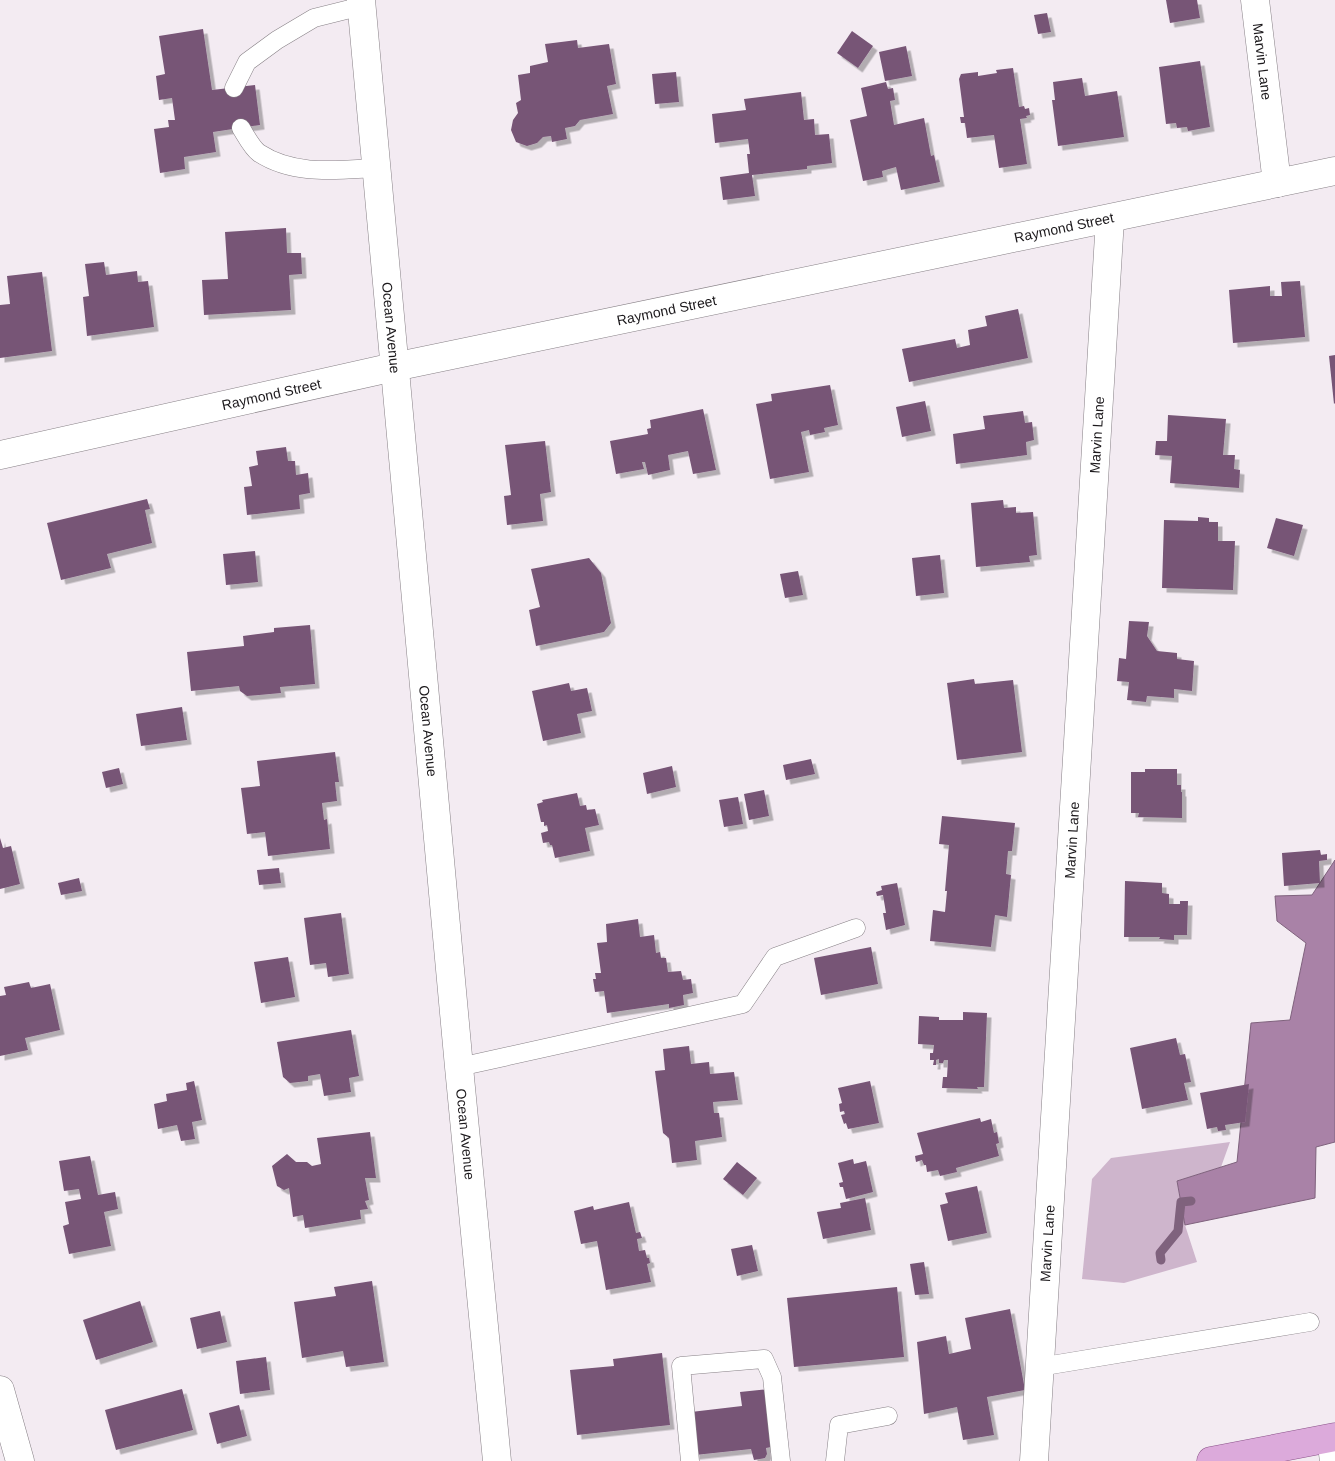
<svg xmlns="http://www.w3.org/2000/svg" width="1335" height="1461" viewBox="0 0 1335 1461" font-family="Arial,sans-serif">
  <defs>
    <filter id="shadow"><feDropShadow dx="4.5" dy="4.5" stdDeviation="0" flood-color="#0004"/></filter>
  </defs>
  <rect width="100%" height="100%" fill="#f3ebf2"/>
  <path fill="#ceb5cc" d="M 1230,1142 L 1221,1167 L 1177,1181 L 1185,1225 L 1197,1262 L 1124,1283 L 1082,1279 L 1092,1179 L 1111,1158 Z"/>
  <path fill="#a982a7" stroke="#7f627d" d="M 1335,860 L 1335,1142 L 1316,1147 L 1315,1198 L 1185,1225 L 1177,1181 L 1237,1162 L 1251,1023 L 1290,1020 L 1306,943 L 1277,921 L 1275,896 L 1312,895 Z"/>
  <g fill="none" stroke-linecap="round" stroke-linejoin="round">
    <path stroke="#7f627d" stroke-width="9" d="M 1161,1260 L 1160,1253 L 1178,1231 L 1181,1202 L 1191,1201"/>
  </g>
  <g fill="#775476" filter="url(#shadow)">
    <path d="M 1166,0 L 1197,0 L 1200,18 L 1170,23 Z"/>
    <path d="M 1047,13 L 1051,32 L 1038,34 L 1034,15 Z"/>
    <path d="M 203,29 L 212,90 L 255,85 L 260,125 L 213,132 L 216,152 L 184,157 L 185,169 L 160,173 L 154,129 L 169,127 L 168,120 L 175,120 L 172,98 L 159,100 L 156,76 L 165,74 L 159,36 Z"/>
    <path d="M 852,31 L 873,46 L 858,68 L 837,53 Z"/>
    <path d="M 577,40 L 578,48 L 609,44 L 616,84 L 607,86 L 613,114 L 580,120 L 575,126 L 565,128 L 567,139 L 552,142 L 551,136 L 543,137 L 537,143 L 527,146 L 516,142 L 511,130 L 513,120 L 518,113 L 516,103 L 521,100 L 518,75 L 530,73 L 530,66 L 548,62 L 545,44 Z"/>
    <path d="M 906,46 L 912,76 L 885,81 L 879,52 Z"/>
    <path d="M 1200,61 L 1210,127 L 1188,131 L 1187,127 L 1177,128 L 1176,123 L 1166,124 L 1159,67 Z"/>
    <path d="M 1013,68 L 1019,107 L 1024,106 L 1025,109 L 1029,108 L 1030,115 L 1026,116 L 1027,118 L 1020,119 L 1027,164 L 999,168 L 994,135 L 967,138 L 965,123 L 961,123 L 960,117 L 964,117 L 959,79 L 961,74 L 978,72 L 978,76 L 997,73 L 996,70 Z"/>
    <path d="M 676,72 L 679,102 L 655,104 L 652,74 Z"/>
    <path d="M 1082,78 L 1085,96 L 1117,91 L 1124,137 L 1058,146 L 1052,100 L 1055,100 L 1053,82 Z"/>
    <path d="M 886,82 L 888,89 L 893,88 L 895,100 L 890,101 L 894,125 L 924,118 L 931,156 L 934,155 L 940,182 L 901,190 L 896,167 L 882,171 L 883,177 L 863,181 L 850,120 L 867,116 L 861,88 Z"/>
    <path d="M 801,92 L 804,120 L 814,119 L 815,135 L 829,134 L 832,163 L 807,166 L 807,169 L 752,175 L 755,196 L 723,200 L 720,177 L 749,173 L 747,154 L 750,154 L 748,139 L 715,143 L 712,114 L 746,110 L 744,99 Z"/>
    <path d="M 286,228 L 287,253 L 301,253 L 302,274 L 289,275 L 291,310 L 204,315 L 202,280 L 228,279 L 225,232 Z"/>
    <path d="M 104,262 L 106,275 L 137,271 L 138,282 L 148,281 L 154,327 L 87,336 L 83,297 L 89,296 L 85,264 Z"/>
    <path d="M 42,272 L 52,351 L 0,358 L 0,305 L 10,304 L 7,276 Z"/>
    <path d="M 1300,281 L 1305,337 L 1233,343 L 1229,290 L 1270,286 L 1270,296 L 1282,296 L 1281,282 Z"/>
    <path d="M 1018,309 L 1028,358 L 909,382 L 902,349 L 955,339 L 957,348 L 970,345 L 968,330 L 987,326 L 985,316 Z"/>
    <path d="M 1335,355 L 1335,403 L 1334,404 L 1329,356 Z"/>
    <path d="M 830,385 L 838,425 L 824,428 L 825,432 L 810,435 L 809,430 L 801,432 L 809,472 L 770,479 L 756,404 L 772,401 L 771,394 Z"/>
    <path d="M 925,401 L 931,431 L 902,437 L 896,407 Z"/>
    <path d="M 703,409 L 716,470 L 693,474 L 688,451 L 668,455 L 670,470 L 648,475 L 645,462 L 642,462 L 644,469 L 616,474 L 610,441 L 648,434 L 647,429 L 651,428 L 650,420 Z"/>
    <path d="M 1023,411 L 1025,423 L 1032,422 L 1034,440 L 1026,442 L 1027,455 L 956,464 L 953,434 L 985,429 L 983,416 Z"/>
    <path d="M 1168,415 L 1226,419 L 1223,455 L 1235,455 L 1234,469 L 1240,470 L 1239,488 L 1170,483 L 1172,456 L 1155,455 L 1156,441 L 1167,441 Z"/>
    <path d="M 545,441 L 551,492 L 540,494 L 543,521 L 507,525 L 504,496 L 511,495 L 505,445 Z"/>
    <path d="M 286,447 L 288,461 L 295,461 L 296,475 L 308,473 L 310,493 L 299,495 L 300,509 L 247,515 L 244,487 L 252,486 L 249,467 L 258,465 L 256,451 Z"/>
    <path d="M 147,499 L 150,509 L 145,510 L 152,543 L 107,554 L 111,568 L 61,580 L 47,523 Z"/>
    <path d="M 1003,500 L 1004,508 L 1016,507 L 1016,513 L 1033,512 L 1037,555 L 1029,556 L 1030,562 L 976,567 L 971,503 Z"/>
    <path d="M 1198,517 L 1209,518 L 1209,522 L 1218,522 L 1218,541 L 1235,541 L 1233,590 L 1162,588 L 1164,520 L 1198,521 Z"/>
    <path d="M 1276,518 L 1303,525 L 1294,556 L 1267,548 Z"/>
    <path d="M 255,551 L 258,582 L 226,585 L 223,554 Z"/>
    <path d="M 940,555 L 944,593 L 916,596 L 912,558 Z"/>
    <path d="M 589,558 L 601,573 L 611,623 L 604,632 L 536,646 L 529,610 L 540,607 L 531,569 Z"/>
    <path d="M 798,571 L 803,595 L 785,598 L 780,574 Z"/>
    <path d="M 1129,621 L 1149,622 L 1147,636 L 1157,651 L 1177,653 L 1177,659 L 1194,661 L 1192,691 L 1174,689 L 1174,698 L 1147,696 L 1146,702 L 1127,700 L 1129,682 L 1117,681 L 1119,658 L 1126,659 Z"/>
    <path d="M 310,625 L 315,684 L 280,687 L 281,693 L 247,696 L 240,691 L 239,686 L 191,691 L 187,652 L 244,646 L 243,636 L 274,632 L 274,628 Z"/>
    <path d="M 974,679 L 975,684 L 1013,680 L 1022,752 L 957,760 L 947,683 Z"/>
    <path d="M 569,683 L 571,691 L 587,688 L 592,711 L 577,714 L 581,733 L 543,741 L 532,691 Z"/>
    <path d="M 182,707 L 187,740 L 141,746 L 136,714 Z"/>
    <path d="M 335,752 L 339,782 L 335,782 L 337,801 L 322,803 L 324,820 L 327,819 L 330,849 L 268,856 L 265,832 L 247,834 L 241,788 L 260,786 L 257,761 Z"/>
    <path d="M 811,759 L 815,774 L 786,780 L 783,765 Z"/>
    <path d="M 672,766 L 676,787 L 647,794 L 643,773 Z"/>
    <path d="M 119,768 L 123,784 L 106,788 L 102,772 Z"/>
    <path d="M 1145,769 L 1177,769 L 1177,785 L 1181,785 L 1181,792 L 1182,792 L 1182,818 L 1138,817 L 1139,813 L 1131,813 L 1131,772 L 1145,772 Z"/>
    <path d="M 764,790 L 769,816 L 749,820 L 744,794 Z"/>
    <path d="M 577,793 L 580,806 L 586,805 L 587,810 L 595,809 L 599,825 L 585,828 L 590,851 L 555,858 L 552,845 L 550,845 L 549,842 L 543,843 L 541,833 L 548,831 L 547,825 L 544,826 L 544,822 L 541,822 L 537,804 L 543,802 L 542,800 Z"/>
    <path d="M 738,797 L 743,824 L 724,827 L 719,800 Z"/>
    <path d="M 942,816 L 1015,823 L 1012,851 L 1008,851 L 1006,874 L 1011,875 L 1007,917 L 995,915 L 991,947 L 930,941 L 933,910 L 945,912 L 947,891 L 945,891 L 949,845 L 939,844 Z"/>
    <path d="M 0,838 L 3,848 L 11,846 L 20,884 L 0,889 Z"/>
    <path d="M 1320,850 L 1321,855 L 1327,854 L 1327,860 L 1319,861 L 1320,883 L 1284,886 L 1282,853 Z"/>
    <path d="M 279,868 L 281,883 L 259,885 L 257,870 Z"/>
    <path d="M 79,878 L 82,891 L 61,895 L 58,883 Z"/>
    <path d="M 1125,881 L 1162,883 L 1162,893 L 1169,894 L 1169,904 L 1180,904 L 1180,901 L 1188,901 L 1187,935 L 1174,935 L 1174,940 L 1159,939 L 1160,937 L 1124,937 Z"/>
    <path d="M 897,883 L 905,925 L 886,930 L 883,913 L 886,913 L 883,895 L 877,896 L 876,892 L 882,890 L 881,886 Z"/>
    <path d="M 341,913 L 349,974 L 328,977 L 326,963 L 310,965 L 304,918 Z"/>
    <path d="M 638,919 L 640,937 L 654,935 L 656,953 L 660,952 L 661,958 L 666,958 L 668,972 L 681,971 L 683,980 L 691,979 L 693,993 L 683,995 L 684,1005 L 669,1008 L 669,1004 L 607,1013 L 604,991 L 595,992 L 593,979 L 596,979 L 595,973 L 601,973 L 597,943 L 607,942 L 606,924 Z"/>
    <path d="M 871,947 L 878,984 L 821,995 L 814,958 Z"/>
    <path d="M 288,957 L 295,997 L 261,1003 L 254,962 Z"/>
    <path d="M 29,982 L 31,988 L 50,984 L 60,1030 L 25,1038 L 28,1050 L 0,1056 L 0,996 L 6,995 L 4,987 Z"/>
    <path d="M 963,1012 L 987,1013 L 984,1087 L 977,1087 L 978,1089 L 942,1088 L 943,1077 L 947,1077 L 948,1060 L 944,1060 L 943,1063 L 939,1063 L 939,1059 L 936,1060 L 936,1065 L 933,1065 L 934,1060 L 930,1060 L 930,1053 L 933,1053 L 934,1045 L 918,1044 L 919,1016 L 939,1017 L 939,1020 L 963,1020 Z"/>
    <path d="M 351,1030 L 359,1076 L 349,1078 L 351,1092 L 324,1096 L 320,1074 L 308,1076 L 308,1081 L 290,1083 L 283,1077 L 277,1042 Z"/>
    <path d="M 1176,1038 L 1180,1055 L 1185,1054 L 1191,1082 L 1184,1083 L 1188,1100 L 1142,1109 L 1130,1048 Z"/>
    <path d="M 689,1046 L 691,1064 L 709,1062 L 710,1074 L 734,1072 L 738,1100 L 713,1102 L 714,1113 L 719,1113 L 722,1137 L 695,1141 L 697,1160 L 672,1163 L 669,1138 L 663,1133 L 655,1071 L 665,1070 L 663,1049 Z"/>
    <path d="M 194,1081 L 202,1120 L 192,1122 L 195,1139 L 181,1141 L 177,1125 L 158,1129 L 154,1104 L 167,1101 L 166,1094 L 187,1090 L 186,1083 Z"/>
    <path d="M 870,1081 L 879,1123 L 848,1129 L 846,1123 L 844,1124 L 841,1115 L 845,1114 L 844,1111 L 840,1112 L 839,1104 L 842,1103 L 838,1088 Z"/>
    <path d="M 1249,1084 L 1245,1122 L 1225,1125 L 1226,1130 L 1218,1131 L 1217,1127 L 1207,1129 L 1200,1093 Z"/>
    <path d="M 980,1118 L 981,1122 L 991,1119 L 994,1133 L 997,1132 L 999,1143 L 996,1144 L 999,1156 L 956,1168 L 957,1172 L 940,1176 L 938,1170 L 927,1172 L 926,1165 L 924,1165 L 922,1160 L 916,1162 L 915,1156 L 923,1154 L 917,1133 Z"/>
    <path d="M 370,1132 L 376,1178 L 365,1178 L 369,1200 L 365,1201 L 368,1209 L 360,1210 L 361,1219 L 305,1228 L 303,1215 L 293,1217 L 289,1188 L 284,1190 L 277,1186 L 272,1166 L 287,1154 L 296,1162 L 307,1162 L 312,1166 L 321,1164 L 317,1138 Z"/>
    <path d="M 90,1156 L 98,1195 L 115,1192 L 118,1209 L 104,1212 L 111,1246 L 69,1254 L 63,1226 L 69,1224 L 65,1202 L 81,1199 L 79,1189 L 64,1191 L 59,1161 Z"/>
    <path d="M 853,1159 L 854,1164 L 866,1161 L 873,1192 L 846,1199 L 843,1187 L 840,1187 L 839,1183 L 843,1182 L 838,1163 Z"/>
    <path d="M 737,1162 L 757,1178 L 743,1195 L 723,1179 Z"/>
    <path d="M 977,1186 L 987,1233 L 948,1241 L 940,1205 L 948,1203 L 945,1193 Z"/>
    <path d="M 865,1198 L 871,1230 L 823,1239 L 817,1212 L 841,1208 L 840,1203 Z"/>
    <path d="M 629,1202 L 636,1233 L 640,1232 L 642,1238 L 637,1239 L 639,1251 L 645,1250 L 647,1258 L 649,1258 L 650,1263 L 647,1264 L 651,1282 L 606,1290 L 597,1241 L 581,1244 L 574,1211 L 593,1206 L 594,1210 Z"/>
    <path d="M 752,1245 L 758,1271 L 737,1276 L 731,1249 Z"/>
    <path d="M 924,1262 L 929,1294 L 915,1295 L 910,1264 Z"/>
    <path d="M 372,1281 L 384,1362 L 346,1367 L 343,1351 L 302,1358 L 294,1302 L 336,1296 L 334,1287 Z"/>
    <path d="M 897,1287 L 904,1357 L 794,1367 L 787,1298 Z"/>
    <path d="M 140,1301 L 153,1342 L 96,1360 L 83,1320 Z"/>
    <path d="M 1010,1309 L 1025,1390 L 987,1397 L 994,1435 L 963,1440 L 957,1407 L 924,1414 L 917,1342 L 946,1336 L 949,1354 L 971,1349 L 965,1318 Z"/>
    <path d="M 220,1311 L 227,1342 L 197,1349 L 190,1318 Z"/>
    <path d="M 662,1353 L 670,1425 L 577,1435 L 570,1370 L 614,1366 L 613,1359 Z"/>
    <path d="M 266,1357 L 270,1390 L 240,1394 L 236,1361 Z"/>
    <path d="M 182,1389 L 193,1430 L 116,1450 L 105,1410 Z"/>
    <path d="M 770,1389 L 776,1446 L 766,1448 L 767,1454 L 765,1458 L 754,1460 L 751,1449 L 695,1455 L 691,1412 L 742,1406 L 740,1392 Z"/>
    <path d="M 239,1405 L 247,1436 L 217,1444 L 209,1413 Z"/>
  </g>
  <g fill="none" stroke-linecap="round" stroke-linejoin="round">
    <g stroke="#878086" stroke-width="19">
      <g id="lane">
        <path d="M 234,88 L 247,62 L 277,40 L 314,18 L 362,6"/>
        <path d="M 241,128 C 246,136 252,148 259,153 C 294,176 337,170 377,168"/>
        <path d="M 459,1067 L 743,1004 L 775,957 L 856,928"/>
        <path d="M 1039,1367 L 1310,1322"/>
        <path d="M 1326,1439 L 1329,1461"/>
        <path d="M 690,1461 L 681,1366 L 764,1359 L 772,1377 L 781,1461"/>
        <path d="M 835,1461 L 839,1425 L 888,1416"/>
      </g>
    </g>
    <g stroke="#878086" stroke-width="29">
      <g id="street">
        <path id="s1" d="M 361,0 L 459,1067 L 497,1461"/>
        <path id="s2" d="M 1255,0 L 1277,183"/>
        <path id="s3" d="M 0,455 L 394,367 L 1335,171"/>
        <path d="M 0,1390 L 20,1461"/>
        <path id="s4" d="M 1034,1461 L 1110,219"/>
      </g>
    </g>
    <g stroke="#8a5389" stroke-width="29">
      <path id="primary" d="M 1211,1461 L 1335,1437"/>
    </g>
    <use href="#lane" stroke="#fff" stroke-width="18"/>
    <use href="#street" stroke="#fff" stroke-width="28"/>
    <use href="#primary" stroke="#dcaadb" stroke-width="28"/>
  </g>
  <g text-anchor="middle" stroke-width="5" stroke-linejoin="round" paint-order="stroke">
    <g font-size="14" fill="#1c191c" stroke="#fef9fe">
      <text dy="5" stroke="none"><textPath href="#s2" startOffset="62">Marvin Lane</textPath></text>
      <text dy="5" stroke="none"><textPath href="#s3" startOffset="1088">Raymond Street</textPath></text>
      <text dy="5" stroke="none"><textPath href="#s3" startOffset="682">Raymond Street</textPath></text>
      <text dy="5" stroke="none"><textPath href="#s1" startOffset="329">Ocean Avenue</textPath></text>
      <text dy="5" stroke="none"><textPath href="#s3" startOffset="278">Raymond Street</textPath></text>
      <text dy="5" stroke="none"><textPath href="#s4" startOffset="1028">Marvin Lane</textPath></text>
      <text dy="5" stroke="none"><textPath href="#s1" startOffset="734">Ocean Avenue</textPath></text>
      <text dy="5" stroke="none"><textPath href="#s4" startOffset="622">Marvin Lane</textPath></text>
      <text dy="5" stroke="none"><textPath href="#s1" startOffset="1139">Ocean Avenue</textPath></text>
      <text dy="5" stroke="none"><textPath href="#s4" startOffset="218">Marvin Lane</textPath></text>
    </g>
  </g>
</svg>
